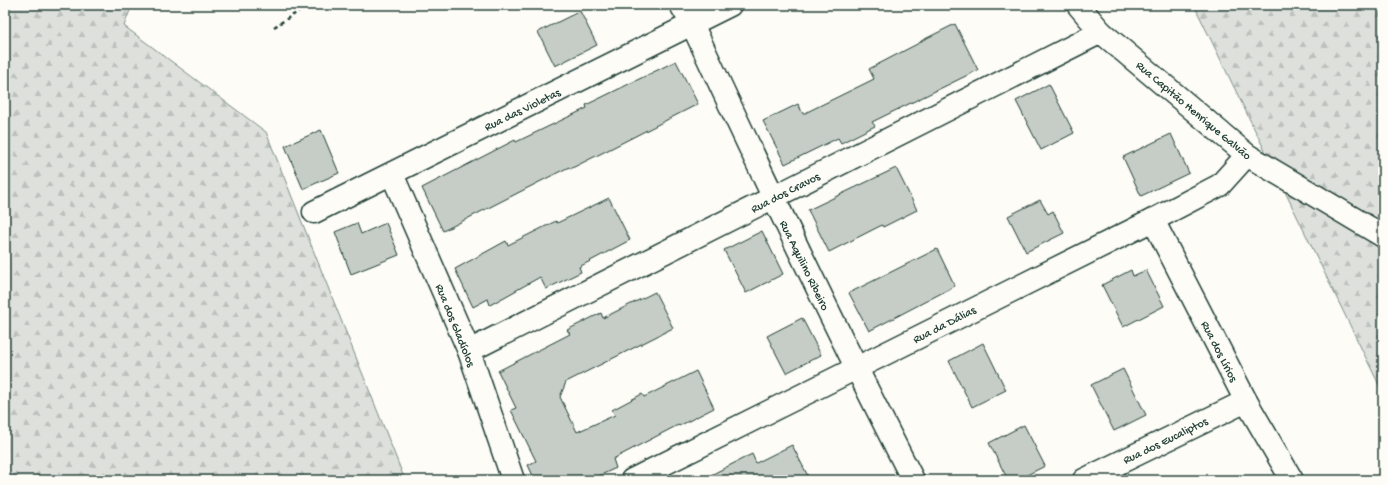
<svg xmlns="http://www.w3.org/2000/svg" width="1388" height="485" viewBox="0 0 1388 485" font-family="'Gochi Hand',sans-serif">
  <defs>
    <pattern id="forest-firs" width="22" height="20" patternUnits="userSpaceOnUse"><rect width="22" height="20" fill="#dde0db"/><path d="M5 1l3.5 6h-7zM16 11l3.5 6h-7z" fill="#bdc1bd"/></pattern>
  </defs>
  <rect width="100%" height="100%" fill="#fdfcf7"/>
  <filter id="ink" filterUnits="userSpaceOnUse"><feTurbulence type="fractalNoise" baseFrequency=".025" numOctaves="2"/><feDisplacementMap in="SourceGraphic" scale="8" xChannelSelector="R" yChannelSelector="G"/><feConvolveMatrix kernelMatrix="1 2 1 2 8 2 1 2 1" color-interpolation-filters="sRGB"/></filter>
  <g filter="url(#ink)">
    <g fill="url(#forest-firs)" stroke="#7e8e88">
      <path d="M 5,5 L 132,5 L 124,26 L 266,132 L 405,480 L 5,480 Z"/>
      <path d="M 1194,5 L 1383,5 L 1383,393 Z"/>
    </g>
    <g fill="#c6cdc7" stroke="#1f3d34">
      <path d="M 580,11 L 597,45 L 555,66 L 538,32 Z"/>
      <path d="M 955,24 L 978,70 L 872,122 L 875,126 L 841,143 L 838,138 L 785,164 L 763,121 L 798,104 L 803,114 L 874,79 L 869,69 L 921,42 L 921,41 Z"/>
      <path d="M 676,61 L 698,104 L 608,150 L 570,169 L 569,167 L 555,174 L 443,231 L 422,188 L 515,140 L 516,142 L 587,108 L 586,105 Z"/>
      <path d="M 1049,84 L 1074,133 L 1041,150 L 1016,101 Z"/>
      <path d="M 321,130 L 339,173 L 303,189 L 285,146 Z"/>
      <path d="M 1171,134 L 1189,173 L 1141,196 L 1123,157 Z"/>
      <path d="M 896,168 L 917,210 L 883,227 L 882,225 L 829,252 L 808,210 Z"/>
      <path d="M 609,198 L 630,240 L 579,267 L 581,272 L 546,289 L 540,277 L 490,305 L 488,299 L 473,307 L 455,269 L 506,241 L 508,245 L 556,221 L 557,223 Z"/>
      <path d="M 1040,200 L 1048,214 L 1053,211 L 1064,233 L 1026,252 L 1008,216 Z"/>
      <path d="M 357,223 L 361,234 L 386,223 L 399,255 L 351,274 L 335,232 Z"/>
      <path d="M 762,231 L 783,274 L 746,293 L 724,250 Z"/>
      <path d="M 937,249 L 955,286 L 869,331 L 849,293 Z"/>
      <path d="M 1131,270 L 1133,276 L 1146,270 L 1164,306 L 1123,327 L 1102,285 Z"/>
      <path d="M 655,292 L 673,328 L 566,382 L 560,397 L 577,432 L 615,415 L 612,410 L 642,394 L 644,397 L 696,371 L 714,408 L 679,426 L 678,425 L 613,459 L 616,468 L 590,480 L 535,480 L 528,465 L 536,461 L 511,410 L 516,408 L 498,371 L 570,334 L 567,330 L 601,313 L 603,318 Z"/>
      <path d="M 802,318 L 821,355 L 786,373 L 767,336 Z"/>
      <path d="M 983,343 L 1006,390 L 972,407 L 949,361 Z"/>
      <path d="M 1123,369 L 1146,415 L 1114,431 L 1091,385 Z"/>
      <path d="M 1024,425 L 1045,466 L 1017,480 L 1008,480 L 989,443 Z"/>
      <path d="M 792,445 L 810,480 L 701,480 L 752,454 L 756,463 Z"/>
    </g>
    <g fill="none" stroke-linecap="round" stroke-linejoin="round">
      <g stroke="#1f3d34" stroke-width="25">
        <g id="street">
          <path d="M 681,5 L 692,24 C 763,177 836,330 913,480"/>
          <path d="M 392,174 L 469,351 L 513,480"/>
          <path d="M 314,212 L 730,5"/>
          <path d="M 1153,220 L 1246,401 L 1292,480"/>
          <path d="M 469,351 L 1101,32"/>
          <path d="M 632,480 L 1153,220 L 1220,185 L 1247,155"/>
          <path d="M 1084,480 L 1246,401"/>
        </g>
      </g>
      <g stroke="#1f3d34" stroke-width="25">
        <path id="secondary" d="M 1078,5 L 1101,32 L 1247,155 L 1383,236"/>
      </g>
      <path stroke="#1f3d34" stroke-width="2.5" stroke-dasharray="4 3" stroke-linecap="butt" d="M 274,27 L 309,5"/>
      <use href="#street" stroke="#fdfcf7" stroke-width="22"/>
      <use href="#secondary" stroke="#fdfcf7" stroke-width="22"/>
    </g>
  </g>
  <g text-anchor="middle" stroke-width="4" stroke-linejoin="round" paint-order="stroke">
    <g font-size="12" fill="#1f3d34" stroke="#fdfcf7">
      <text transform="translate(522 109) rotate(-26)" y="4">Rua das Violetas</text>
      <text transform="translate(1194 110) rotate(40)" y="4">Rua Capitão Henrique Galvão</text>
      <text transform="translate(785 192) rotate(-27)" y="4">Rua dos Cravos</text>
      <text transform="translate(805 265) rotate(64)" y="4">Rua Aquilino Ribeiro</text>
      <text transform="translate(944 324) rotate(-27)" y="4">Rua da Dálias</text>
      <text transform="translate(456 325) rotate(68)" y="4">Rua dos Gladíolos</text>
      <text transform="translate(1220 351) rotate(63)" y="4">Rua dos Lírios</text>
      <text transform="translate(1165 440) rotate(-26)" y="4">Rua dos Eucaliptos</text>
    </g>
  </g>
  <rect width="1388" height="485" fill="none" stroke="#fdfcf7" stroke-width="20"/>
  <rect x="10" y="10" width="1368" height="465" fill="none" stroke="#1f3d34" stroke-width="1.5" filter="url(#ink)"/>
</svg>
